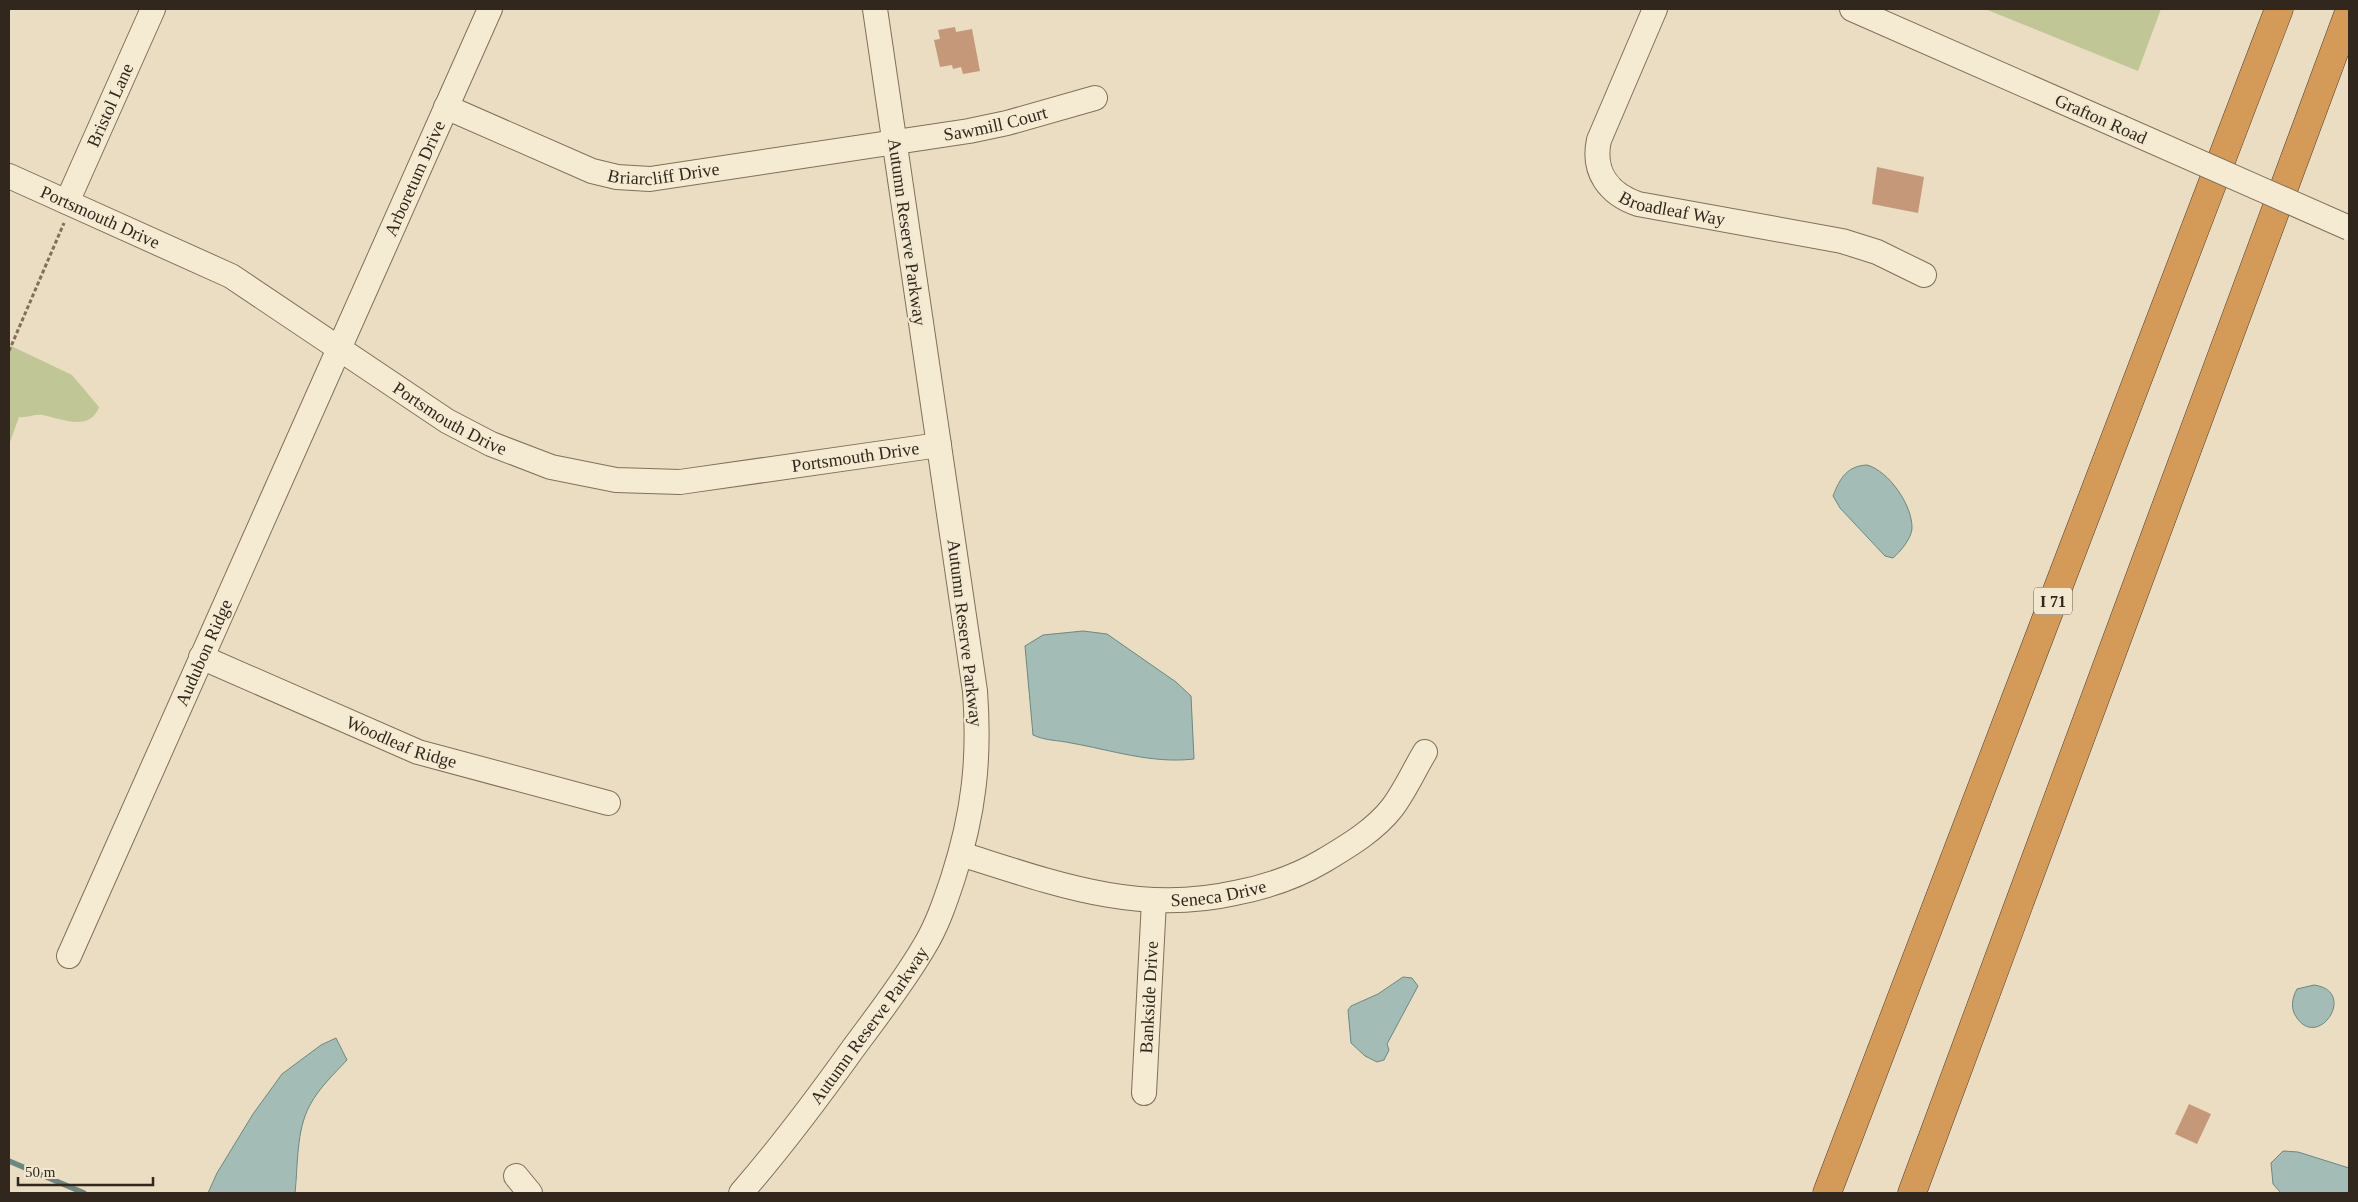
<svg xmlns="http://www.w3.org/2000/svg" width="2358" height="1202" viewBox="0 0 2358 1202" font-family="'Times New Roman',serif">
  <rect width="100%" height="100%" fill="#eaddc1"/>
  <g fill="#c1c696">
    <path d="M 1985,9 L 2161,9 L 2138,71 Z"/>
    <path d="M 9,345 L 72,375 L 99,407 C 90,432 62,419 43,415 C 34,414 27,418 19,417 L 9,445 Z"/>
  </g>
  <g fill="#a3bcb5" stroke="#6b8981">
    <path d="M 1867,465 C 1889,471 1913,506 1912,529 C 1911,539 1900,552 1893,558 L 1885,556 L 1840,508 L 1833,496 C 1840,478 1847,466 1867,465 Z"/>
    <path d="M 1083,631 L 1107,634 L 1176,682 L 1191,696 L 1194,759 C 1152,764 1111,750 1071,743 C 1058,740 1046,741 1033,735 L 1025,646 L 1043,635 Z"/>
    <path d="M 1403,977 L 1412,978 L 1418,986 L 1387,1044 L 1389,1050 L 1384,1060 L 1377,1062 L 1365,1056 L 1351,1043 L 1348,1010 L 1351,1006 L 1378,994 Z"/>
    <path d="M 2314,985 C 2358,991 2319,1050 2297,1018 C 2290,1009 2292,998 2297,989 Z"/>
    <path d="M 336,1038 L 347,1060 C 334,1074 319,1088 310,1105 C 296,1130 298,1166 295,1193 L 208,1193 L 217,1173 L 253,1114 L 282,1074 L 321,1045 Z"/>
    <path d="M 2283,1151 L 2298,1152 L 2349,1168 L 2349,1193 L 2281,1193 L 2273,1184 L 2271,1163 Z"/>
  </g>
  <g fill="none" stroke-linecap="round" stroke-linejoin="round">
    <path stroke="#6b8981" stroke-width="5.5" d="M 9,1161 L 84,1193"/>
  </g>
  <g fill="#c5987a">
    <path d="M 955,27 L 956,32 L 972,29 L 980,71 L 963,74 L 961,67 L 953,69 L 952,65 L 940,67 L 934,40 L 940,39 L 938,30 Z"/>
    <path d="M 1877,167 L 1924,177 L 1918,213 L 1872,204 Z"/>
    <path d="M 2189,1104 L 2211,1114 L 2197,1144 L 2175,1134 Z"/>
  </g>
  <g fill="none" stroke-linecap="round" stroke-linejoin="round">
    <g stroke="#816f5a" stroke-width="26">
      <g id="minor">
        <path id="s1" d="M 1655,9 L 1599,140 C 1592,172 1609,194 1638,204 L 1842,241 L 1877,252 L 1924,275"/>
        <path d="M 1852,9 L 2120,127"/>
        <path id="s2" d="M 446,107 L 592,171 L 617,177 L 650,179 L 969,131 L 1007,123 L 1095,98"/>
        <path id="s3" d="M 9,176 L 231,276 L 447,421 L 491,444 L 551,467 L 616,480 L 680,482 L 939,445"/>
        <path id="s4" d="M 67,202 L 153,9"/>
        <path id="s5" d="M 201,657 L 418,752 L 608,803"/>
        <path id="s6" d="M 961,854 C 1053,883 1137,915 1235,893 C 1266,887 1296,877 1323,861 C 1348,846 1375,830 1392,808 C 1405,791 1414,770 1425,752"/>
        <path id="s7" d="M 69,956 L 490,9"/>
        <path id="s8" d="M 1144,1093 L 1154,901"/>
        <path d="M 516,1176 L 530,1193"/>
        <path id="s9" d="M 741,1193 C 781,1147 817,1099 852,1050 C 877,1016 903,983 924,947 C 937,926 945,902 953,878 C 974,813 980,759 975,691 L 875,9"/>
      </g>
    </g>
    <g stroke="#4f3d2e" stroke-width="29">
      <g id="highway">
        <path d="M 1827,1193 L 2279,9"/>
        <path d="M 1912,1193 L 2349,12"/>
      </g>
    </g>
    <path stroke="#816f5a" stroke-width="3" stroke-dasharray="4 2.5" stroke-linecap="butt" d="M 9,351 L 64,223"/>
    <use href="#minor" stroke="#f5ebd3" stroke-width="24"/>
    <use href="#highway" stroke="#d39b57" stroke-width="28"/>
    <g stroke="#816f5a" stroke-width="26" stroke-linecap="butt">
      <path id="minor-bridge" d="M 2120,127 L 2349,228"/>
    </g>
    <use href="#minor-bridge" stroke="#f5ebd3" stroke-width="24"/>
  </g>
  <g text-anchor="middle" stroke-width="4.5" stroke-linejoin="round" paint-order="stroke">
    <rect fill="#f2e8d0" stroke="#6c6153" stroke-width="1" x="2034" y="587.5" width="38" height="27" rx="4"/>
    <g font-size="16" font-weight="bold" fill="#32271d">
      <text x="2053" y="607">I 71</text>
    </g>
    <g font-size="18" fill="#32271d" stroke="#f2e8d0">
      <text dy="6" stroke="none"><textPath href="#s4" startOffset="106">Bristol Lane</textPath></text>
      <text transform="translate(2101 119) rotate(24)" y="6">Grafton Road</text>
      <text dy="6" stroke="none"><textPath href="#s2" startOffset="568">Sawmill Court</textPath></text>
      <text dy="6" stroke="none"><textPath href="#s2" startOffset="232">Briarcliff Drive</textPath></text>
      <text dy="6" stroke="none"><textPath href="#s7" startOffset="851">Arboretum Drive</textPath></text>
      <text dy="6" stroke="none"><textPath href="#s1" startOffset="260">Broadleaf Way</textPath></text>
      <text dy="6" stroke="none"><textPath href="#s3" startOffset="100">Portsmouth Drive</textPath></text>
      <text transform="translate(907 232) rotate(82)" y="6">Autumn Reserve Parkway</text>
      <text dy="6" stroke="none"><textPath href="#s3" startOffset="505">Portsmouth Drive</textPath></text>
      <text dy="6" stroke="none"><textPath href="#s3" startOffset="925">Portsmouth Drive</textPath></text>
      <text transform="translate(965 633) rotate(83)" y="6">Autumn Reserve Parkway</text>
      <text dy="6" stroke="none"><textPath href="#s7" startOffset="332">Audubon Ridge</textPath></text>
      <text dy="6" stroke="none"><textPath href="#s5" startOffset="218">Woodleaf Ridge</textPath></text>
      <text dy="6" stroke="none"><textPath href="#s6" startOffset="264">Seneca Drive</textPath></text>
      <text dy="6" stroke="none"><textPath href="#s8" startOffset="96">Bankside Drive</textPath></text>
      <text dy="6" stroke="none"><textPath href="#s9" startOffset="211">Autumn Reserve Parkway</textPath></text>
    </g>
  </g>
  <rect width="2358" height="1202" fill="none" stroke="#32271d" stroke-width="20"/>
  <path d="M18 1177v8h135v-8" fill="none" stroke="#32271d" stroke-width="2.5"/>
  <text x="25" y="1177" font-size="15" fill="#32271d" stroke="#f2e8d0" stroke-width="4" paint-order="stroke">50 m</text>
</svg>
